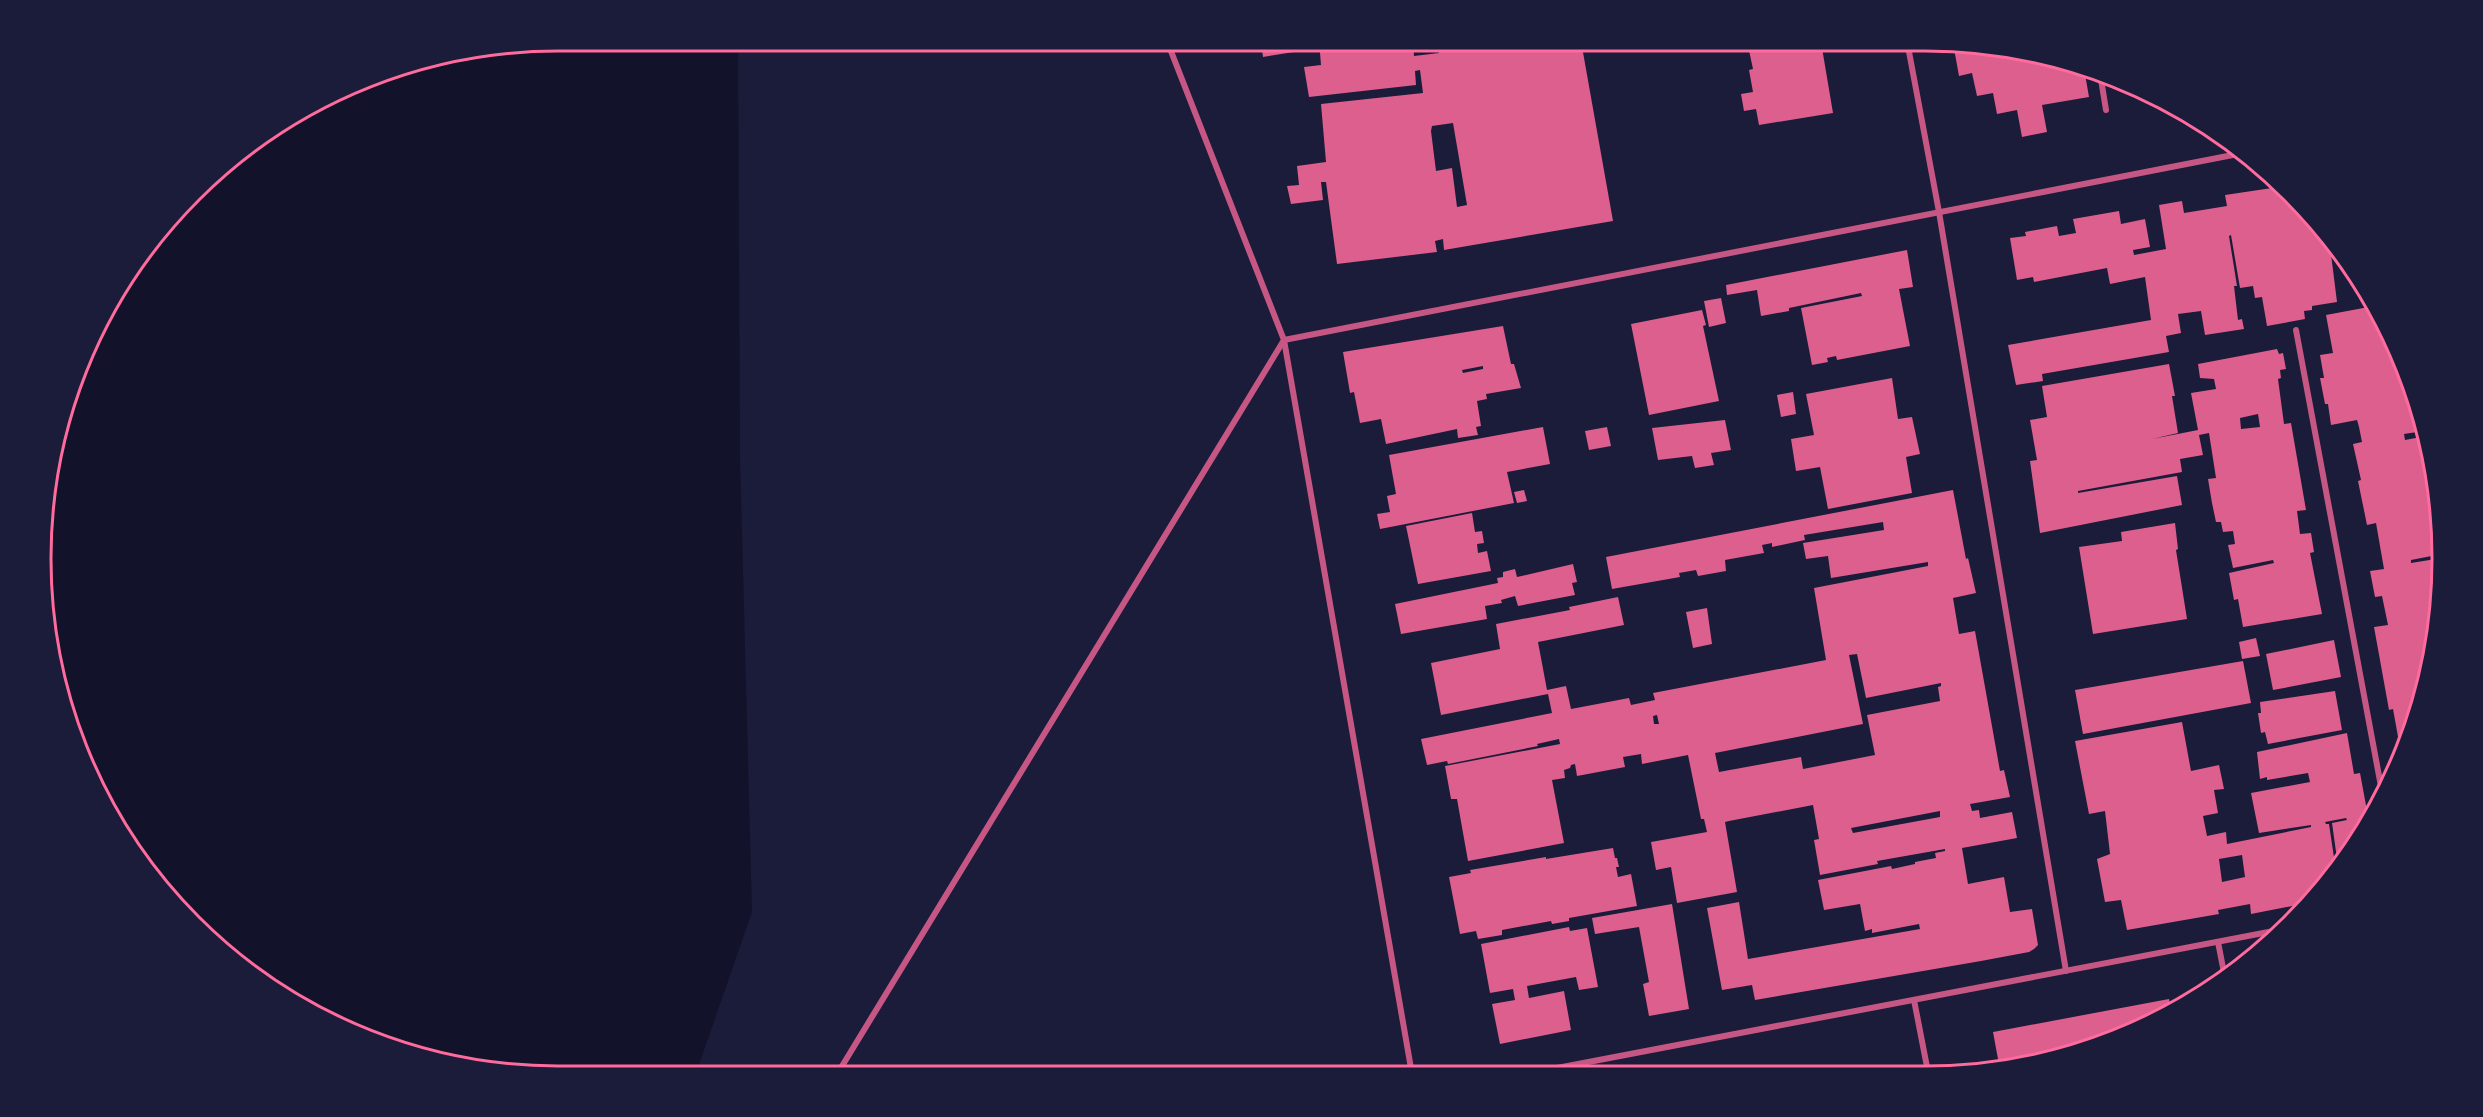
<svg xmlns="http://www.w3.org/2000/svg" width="2483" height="1117" viewBox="0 0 2483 1117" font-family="'Alegreya Sans',sans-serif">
  <rect width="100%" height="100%" fill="#1b1b3a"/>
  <path fill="#12122b" d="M 559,41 L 738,41 L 740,458 L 752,912 L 695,1076 L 558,1076 L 457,1066 L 361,1037 L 217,948 L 110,817 L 50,659 L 41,558 L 50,458 L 110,300 L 217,169 L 300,110 L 392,68 Z"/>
  <g fill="#dd5f8e" fill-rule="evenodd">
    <path d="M 1261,41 L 1292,41 L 1294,52 L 1263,57 Z"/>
    <path d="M 1319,41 L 1413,41 L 1414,56 L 1439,53 L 1436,41 L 1581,41 L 1613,221 L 1444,250 L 1443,239 L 1435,241 L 1437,252 L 1337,264 L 1326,182 L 1321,182 L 1323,200 L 1291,204 L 1287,186 L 1299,185 L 1297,166 L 1326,162 L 1321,104 L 1423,93 L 1420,70 L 1415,71 L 1416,85 L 1309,97 L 1304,67 L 1321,65 ZM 1453,123 L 1467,205 L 1457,207 L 1452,168 L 1436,171 L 1431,131 L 1432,126 Z"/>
    <path d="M 1747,41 L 1821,42 L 1833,113 L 1759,125 L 1756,109 L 1744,111 L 1741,94 L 1753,92 L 1749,70 L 1753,69 Z"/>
    <path d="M 1953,43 L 2025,50 L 2084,68 L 2089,97 L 2042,105 L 2047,132 L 2022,137 L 2017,110 L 1997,114 L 1993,93 L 1977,96 L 1972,73 L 1959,76 Z"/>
    <path d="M 2274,178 L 2291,192 L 2329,238 L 2337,302 L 2312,306 L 2312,310 L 2304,311 L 2305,319 L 2267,326 L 2262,297 L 2255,298 L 2253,286 L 2240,288 L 2231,235 L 2229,236 L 2237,286 L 2234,286 L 2238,320 L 2242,319 L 2244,329 L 2205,335 L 2201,311 L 2178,314 L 2181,333 L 2166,336 L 2169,352 L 2042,374 L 2043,381 L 2016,385 L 2008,345 L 2151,320 L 2145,277 L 2110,284 L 2107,268 L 2034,282 L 2033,277 L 2017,280 L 2010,238 L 2026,236 L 2025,232 L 2057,226 L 2059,236 L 2076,233 L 2073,219 L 2119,211 L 2121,224 L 2145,219 L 2150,247 L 2133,250 L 2134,255 L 2166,249 L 2159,205 L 2182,201 L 2184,213 L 2227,206 L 2225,195 L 2272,188 L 2271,179 Z"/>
    <path d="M 1907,250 L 1913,287 L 1899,289 L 1910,346 L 1837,360 L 1836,356 L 1827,358 L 1828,362 L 1812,365 L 1801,308 L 1862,296 L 1861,293 L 1789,308 L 1789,311 L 1761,316 L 1757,290 L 1727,295 L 1726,285 Z"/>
    <path d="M 1721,298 L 1726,323 L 1709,327 L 1704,301 Z"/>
    <path d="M 2374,306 L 2403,360 L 2424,431 L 2404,434 L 2405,440 L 2426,436 L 2432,457 L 2442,554 L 2411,560 L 2411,563 L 2442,558 L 2433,659 L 2402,759 L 2393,709 L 2389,710 L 2374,627 L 2388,625 L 2382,596 L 2375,597 L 2370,571 L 2384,569 L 2376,523 L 2367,525 L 2358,481 L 2361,480 L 2353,444 L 2362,442 L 2359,427 L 2357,420 L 2331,425 L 2328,404 L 2325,404 L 2320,378 L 2324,378 L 2320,355 L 2333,353 L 2326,315 Z"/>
    <path d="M 1702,310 L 1706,325 L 1703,326 L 1719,401 L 1649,415 L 1631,324 Z"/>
    <path d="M 1503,326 L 1511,364 L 1514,364 L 1521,388 L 1486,394 L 1487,399 L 1477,401 L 1481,426 L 1476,427 L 1478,435 L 1458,438 L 1457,429 L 1386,444 L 1381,419 L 1360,423 L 1354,392 L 1350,393 L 1343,352 ZM 1483,366 L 1483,369 L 1463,373 L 1462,370 Z"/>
    <path d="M 2277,349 L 2279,354 L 2283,353 L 2286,369 L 2280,370 L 2281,378 L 2278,379 L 2284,424 L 2291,423 L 2306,510 L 2297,511 L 2300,534 L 2311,533 L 2314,552 L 2310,553 L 2322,614 L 2243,627 L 2238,599 L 2234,600 L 2229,573 L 2274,563 L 2273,560 L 2233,568 L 2228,545 L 2235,544 L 2233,531 L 2223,532 L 2221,522 L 2216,522 L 2212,503 L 2208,479 L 2216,478 L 2209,433 L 2199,435 L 2203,455 L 2180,459 L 2182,472 L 2078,491 L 2078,493 L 2177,476 L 2182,505 L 2040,533 L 2030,461 L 2037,460 L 2030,420 L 2047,417 L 2042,386 L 2169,364 L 2175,396 L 2172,396 L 2178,433 L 2152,439 L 2198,430 L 2191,393 L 2216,389 L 2214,379 L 2200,378 L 2198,364 ZM 2258,414 L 2260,427 L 2241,429 L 2240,418 Z"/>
    <path d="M 1892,378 L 1898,419 L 1912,417 L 1920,454 L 1906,457 L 1912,493 L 1828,509 L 1820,467 L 1796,471 L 1791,439 L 1814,435 L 1806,394 Z"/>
    <path d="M 1793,392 L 1796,414 L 1781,417 L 1777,395 Z"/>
    <path d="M 1725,420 L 1731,450 L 1711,453 L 1714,465 L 1695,468 L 1692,456 L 1658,460 L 1652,428 Z"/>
    <path d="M 1543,427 L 1550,464 L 1507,472 L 1514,503 L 1380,529 L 1377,514 L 1390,512 L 1387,496 L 1396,494 L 1389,455 Z"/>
    <path d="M 1607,427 L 1611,446 L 1589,450 L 1585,431 Z"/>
    <path d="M 1524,490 L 1527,501 L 1517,503 L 1514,492 Z"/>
    <path d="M 1953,490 L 1966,559 L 1968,558 L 1976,593 L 1953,598 L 1959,634 L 1975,631 L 2000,771 L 2004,770 L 2010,797 L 1970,804 L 1972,811 L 1979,810 L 1980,818 L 2012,812 L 2017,838 L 1962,848 L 1968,884 L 2004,877 L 2010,912 L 2032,909 L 2038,945 L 2034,949 L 2029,952 L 1981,961 L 1755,1000 L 1752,985 L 1722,990 L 1707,908 L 1739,902 L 1748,959 L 1920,929 L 1919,924 L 1872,933 L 1872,929 L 1865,931 L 1860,904 L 1824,910 L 1818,880 L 1891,866 L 1892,869 L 1915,864 L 1915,862 L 1936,858 L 1935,853 L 1945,851 L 1945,849 L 1877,861 L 1878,864 L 1820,875 L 1814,840 L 1819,839 L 1813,805 L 1729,821 L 1725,822 L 1737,892 L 1677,903 L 1671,867 L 1656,870 L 1651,842 L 1707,832 L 1704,819 L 1701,819 L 1688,755 L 1642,764 L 1641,754 L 1623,757 L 1625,767 L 1577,776 L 1575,764 L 1571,765 L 1570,768 L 1564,770 L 1565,778 L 1552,780 L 1564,843 L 1468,861 L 1457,799 L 1451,799 L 1445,766 L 1560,744 L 1559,739 L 1537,744 L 1538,746 L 1448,764 L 1447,761 L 1427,765 L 1421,739 L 1552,713 L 1548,694 L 1441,715 L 1431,663 L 1500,649 L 1496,624 L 1570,610 L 1569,607 L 1618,597 L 1624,625 L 1538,642 L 1547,690 L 1566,686 L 1571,709 L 1629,698 L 1631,705 L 1655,700 L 1653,693 L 1826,660 L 1814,588 L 1928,566 L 1928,562 L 1831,578 L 1828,556 L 1806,559 L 1803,543 L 1884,530 L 1883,522 L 1804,535 L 1805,540 L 1772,547 L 1772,543 L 1762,545 L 1764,553 L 1725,560 L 1726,571 L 1698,576 L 1696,570 L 1679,573 L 1680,577 L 1612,589 L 1606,557 ZM 1857,654 L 1866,698 L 1941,683 L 1941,686 L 1938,687 L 1940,701 L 1867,715 L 1875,755 L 1803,769 L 1801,757 L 1719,772 L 1715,753 L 1863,724 L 1849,655 ZM 1657,715 L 1659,724 L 1654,724 L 1653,716 ZM 1940,811 L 1940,817 L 1853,833 L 1851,828 Z"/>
    <path d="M 1472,513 L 1475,532 L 1482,531 L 1484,543 L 1477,544 L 1478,553 L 1487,551 L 1491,571 L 1418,584 L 1406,526 Z"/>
    <path d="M 2175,523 L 2178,549 L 2176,550 L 2187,619 L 2093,634 L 2079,547 L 2122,541 L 2121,532 Z"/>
    <path d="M 1573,564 L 1577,582 L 1572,583 L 1575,595 L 1518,606 L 1515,596 L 1501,600 L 1502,603 L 1485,606 L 1487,619 L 1401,634 L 1395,604 L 1498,583 L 1497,578 L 1503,577 L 1503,572 L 1515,569 L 1517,577 Z"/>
    <path d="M 1707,608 L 1712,644 L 1693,648 L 1686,612 Z"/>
    <path d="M 2256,638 L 2260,656 L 2242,659 L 2239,642 Z"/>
    <path d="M 2334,640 L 2341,677 L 2273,690 L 2266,654 Z"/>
    <path d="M 2243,661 L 2251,703 L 2083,734 L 2075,690 Z"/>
    <path d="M 2335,691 L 2342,730 L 2268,744 L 2265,732 L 2261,733 L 2258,713 L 2261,713 L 2260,702 Z"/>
    <path d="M 2182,722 L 2191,771 L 2219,765 L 2224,789 L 2214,790 L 2218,813 L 2203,816 L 2207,836 L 2226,832 L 2227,844 L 2311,827 L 2311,825 L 2259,833 L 2251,793 L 2310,782 L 2308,773 L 2267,780 L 2267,777 L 2260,779 L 2257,752 L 2347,733 L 2354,774 L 2360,773 L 2368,816 L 2338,866 L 2332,823 L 2347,820 L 2346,818 L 2325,822 L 2326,824 L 2329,824 L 2336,871 L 2321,873 L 2323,886 L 2311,899 L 2301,901 L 2302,904 L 2251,914 L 2250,904 L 2218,910 L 2219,914 L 2127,930 L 2121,900 L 2105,902 L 2097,859 L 2110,854 L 2105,811 L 2089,814 L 2075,741 ZM 2242,855 L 2245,877 L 2222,882 L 2219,859 Z"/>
    <path d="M 1613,848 L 1615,858 L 1617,858 L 1619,867 L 1616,867 L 1618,877 L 1631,874 L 1637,906 L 1569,918 L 1569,921 L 1552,924 L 1551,921 L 1502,930 L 1502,935 L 1478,939 L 1476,931 L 1460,934 L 1449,877 L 1471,873 L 1470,870 L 1546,857 L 1546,859 Z"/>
    <path d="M 1672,904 L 1689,1009 L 1649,1016 L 1643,984 L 1649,982 L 1639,927 L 1595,934 L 1592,918 Z"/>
    <path d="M 1569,927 L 1570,931 L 1587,928 L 1598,987 L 1579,990 L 1576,977 L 1527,986 L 1529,998 L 1564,991 L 1571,1030 L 1500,1044 L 1492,1004 L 1515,1000 L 1513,989 L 1490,993 L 1481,944 Z"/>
    <path d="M 2169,999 L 2171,1009 L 2123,1037 L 2000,1070 L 1993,1032 Z"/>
  </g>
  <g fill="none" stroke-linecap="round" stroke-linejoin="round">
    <g stroke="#c65784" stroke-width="6">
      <path d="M 1167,41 L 1284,340 L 1412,1074"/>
      <path d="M 1907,41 L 1939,212 L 2066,971"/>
      <path d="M 2100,73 L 2106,110"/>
      <path d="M 2296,330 L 2382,792"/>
      <path d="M 1284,340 L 2243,153"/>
      <path d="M 2218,942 L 2225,978"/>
      <path d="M 1914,1000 L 1928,1072"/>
      <path d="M 1531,1073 L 2279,930"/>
      <path d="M 836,1076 L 1284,340"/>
    </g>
  </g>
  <path d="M0 0H2483V1117H0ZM558 51H1925A507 507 0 0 1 2432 558V559A507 507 0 0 1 1925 1066H558A507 507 0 0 1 51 559V558A507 507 0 0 1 558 51Z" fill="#1b1b3a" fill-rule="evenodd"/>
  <path fill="none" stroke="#ff6b9d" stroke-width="3" d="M558 51H1925A507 507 0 0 1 2432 558V559A507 507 0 0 1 1925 1066H558A507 507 0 0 1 51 559V558A507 507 0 0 1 558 51Z"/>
</svg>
